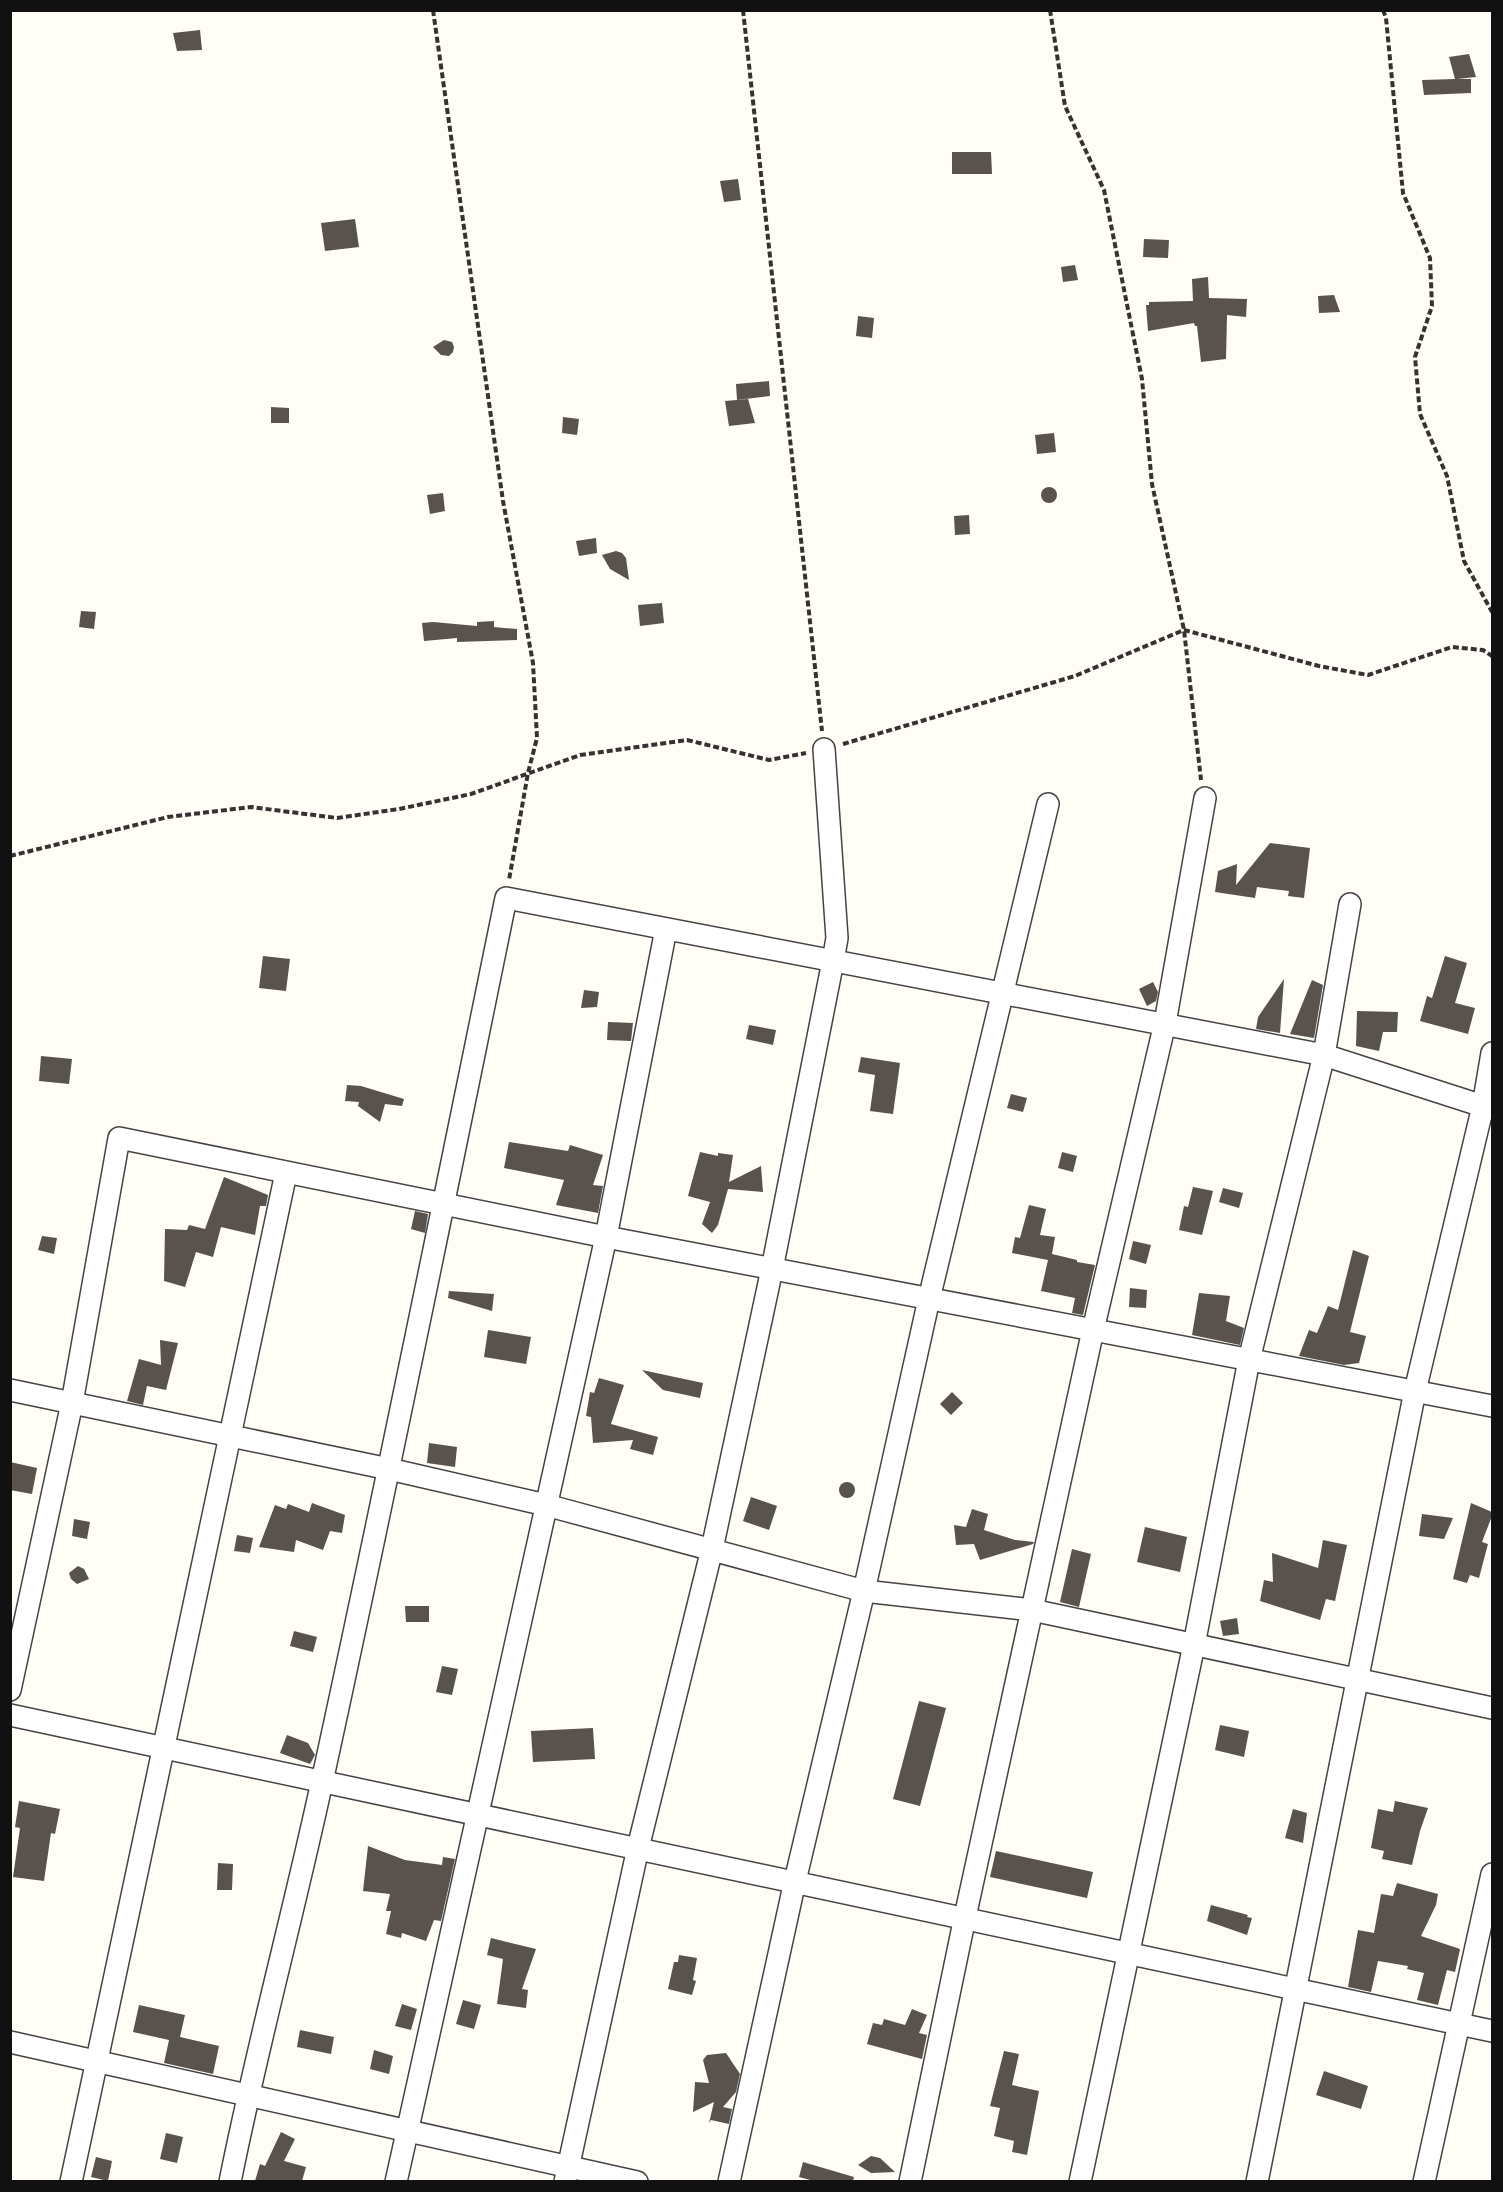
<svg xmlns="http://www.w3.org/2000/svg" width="1503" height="2192" viewBox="0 0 1503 2192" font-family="'Playfair Display',serif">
  <rect width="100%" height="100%" fill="#fffdf5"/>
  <g fill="#5a524d">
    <path d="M 200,30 L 202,50 L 177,51 L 173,33 Z"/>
    <path d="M 1469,54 L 1476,77 L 1457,79 L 1471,79 L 1471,93 L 1424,95 L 1422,80 L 1455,79 L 1449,57 Z"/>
    <path d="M 952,152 L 991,152 L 992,174 L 952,174 Z"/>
    <path d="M 738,179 L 741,200 L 724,202 L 720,181 Z"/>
    <path d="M 355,219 L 359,247 L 325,251 L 321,223 Z"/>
    <path d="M 1144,239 L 1169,240 L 1168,258 L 1143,257 Z"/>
    <path d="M 1075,265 L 1078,280 L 1063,282 L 1061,267 Z"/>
    <path d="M 1208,277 L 1209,298 L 1247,299 L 1246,317 L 1227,315 L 1226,359 L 1201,362 L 1197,326 L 1195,326 L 1194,323 L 1148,331 L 1146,305 L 1149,305 L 1149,302 L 1193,301 L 1192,279 Z"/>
    <path d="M 1334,295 L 1340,312 L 1319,313 L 1318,296 Z"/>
    <path d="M 858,316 L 874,318 L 872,338 L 856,336 Z"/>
    <path d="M 444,340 L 452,342 L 454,347 L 453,352 L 449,356 L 441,355 L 433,347 Z"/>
    <path d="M 769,381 L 770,396 L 737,400 L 736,384 Z"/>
    <path d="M 748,399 L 755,423 L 729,426 L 725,401 Z"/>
    <path d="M 271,407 L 289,408 L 289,423 L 271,423 Z"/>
    <path d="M 563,417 L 579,419 L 577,435 L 562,433 Z"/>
    <path d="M 1054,433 L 1056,452 L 1037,454 L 1035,435 Z"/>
    <circle cx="1049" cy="495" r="8"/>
    <path d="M 443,493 L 445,511 L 430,514 L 427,495 Z"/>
    <path d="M 969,515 L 970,534 L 955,535 L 954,516 Z"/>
    <path d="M 596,538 L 597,553 L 579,556 L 576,541 Z"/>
    <path d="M 616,551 L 622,553 L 626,558 L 629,580 L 610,569 L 602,555 Z"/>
    <path d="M 662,603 L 664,623 L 640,626 L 638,605 Z"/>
    <path d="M 81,611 L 96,612 L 94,629 L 79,627 Z"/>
    <path d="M 494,621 L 494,627 L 517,629 L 517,640 L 457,642 L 457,638 L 424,641 L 422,623 L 433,622 L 477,626 L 477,622 Z"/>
    <path d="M 1270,843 L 1310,848 L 1304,898 L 1288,896 L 1289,891 L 1257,887 L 1255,898 L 1215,892 L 1218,871 L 1237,864 L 1236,885 Z"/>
    <path d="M 263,956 L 290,959 L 286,991 L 259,988 Z"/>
    <path d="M 1445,956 L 1467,963 L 1455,1003 L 1475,1008 L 1468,1034 L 1420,1021 L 1427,996 L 1432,998 Z"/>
    <path d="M 1284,979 L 1280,1033 L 1256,1029 L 1258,1017 Z"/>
    <path d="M 1312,980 L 1323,985 L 1314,1038 L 1290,1034 Z"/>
    <path d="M 1153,982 L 1158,992 L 1156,1001 L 1147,1006 L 1139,989 Z"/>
    <path d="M 584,990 L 599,992 L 597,1007 L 581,1008 Z"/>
    <path d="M 1357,1011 L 1398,1012 L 1397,1032 L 1383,1032 L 1379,1051 L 1356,1046 Z"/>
    <path d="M 608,1022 L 633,1023 L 631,1041 L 607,1040 Z"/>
    <path d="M 749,1025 L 776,1030 L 773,1045 L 746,1039 Z"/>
    <path d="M 41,1056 L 72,1059 L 69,1084 L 39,1081 Z"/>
    <path d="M 861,1057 L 900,1063 L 893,1114 L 870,1111 L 875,1075 L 858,1072 Z"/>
    <path d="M 347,1085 L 361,1086 L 404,1099 L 402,1106 L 385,1104 L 380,1122 L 358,1106 L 359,1102 L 345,1101 Z"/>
    <path d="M 1011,1094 L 1027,1098 L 1023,1112 L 1007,1108 Z"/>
    <path d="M 509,1142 L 568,1151 L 570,1145 L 603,1155 L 593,1185 L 603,1186 L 598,1213 L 556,1205 L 564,1180 L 504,1168 Z"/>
    <path d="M 700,1152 L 718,1156 L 718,1153 L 733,1155 L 729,1182 L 761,1166 L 763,1192 L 728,1189 L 718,1225 L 712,1233 L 702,1224 L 710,1202 L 688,1196 Z"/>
    <path d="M 1062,1152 L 1077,1156 L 1073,1172 L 1058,1168 Z"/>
    <path d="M 224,1177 L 268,1195 L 266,1206 L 260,1206 L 255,1235 L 221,1227 L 213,1257 L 196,1252 L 185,1287 L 164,1281 L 165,1229 L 187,1230 L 189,1225 L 205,1229 Z"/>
    <path d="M 1193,1187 L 1213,1191 L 1202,1235 L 1179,1230 L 1184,1206 L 1188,1207 Z"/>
    <path d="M 1223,1188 L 1243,1193 L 1239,1208 L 1219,1202 Z"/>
    <path d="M 1029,1205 L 1046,1209 L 1040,1235 L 1055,1237 L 1052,1254 L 1077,1260 L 1077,1262 L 1095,1265 L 1083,1315 L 1072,1313 L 1075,1298 L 1041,1291 L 1048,1260 L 1012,1253 L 1015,1237 L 1020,1238 Z"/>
    <path d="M 415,1211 L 428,1214 L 425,1233 L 411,1229 Z"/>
    <path d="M 42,1236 L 57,1238 L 54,1254 L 38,1250 Z"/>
    <path d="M 1133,1241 L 1151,1245 L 1146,1264 L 1129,1259 Z"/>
    <path d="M 1353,1250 L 1369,1256 L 1350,1332 L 1366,1336 L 1359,1363 L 1344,1365 L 1299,1356 L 1309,1330 L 1317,1333 L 1328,1306 L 1338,1310 Z"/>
    <path d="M 1130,1288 L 1147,1290 L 1146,1308 L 1129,1307 Z"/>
    <path d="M 449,1291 L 494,1294 L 492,1311 L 448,1298 Z"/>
    <path d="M 1199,1293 L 1230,1296 L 1226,1321 L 1244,1328 L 1240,1345 L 1192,1335 Z"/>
    <path d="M 488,1330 L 531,1337 L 526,1364 L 484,1357 Z"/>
    <path d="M 160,1340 L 178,1343 L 166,1390 L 147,1386 L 143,1405 L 127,1401 L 139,1359 L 161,1365 Z"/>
    <path d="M 642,1370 L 703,1383 L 700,1398 L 663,1390 Z"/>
    <path d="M 599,1378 L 624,1385 L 611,1424 L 658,1437 L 653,1455 L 630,1449 L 633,1440 L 593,1443 L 591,1417 L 586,1416 L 590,1392 L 594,1393 Z"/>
    <path d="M 952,1392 L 963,1403 L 951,1415 L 940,1404 Z"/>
    <path d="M 429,1443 L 457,1447 L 455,1467 L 427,1463 Z"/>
    <path d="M 10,1462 L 37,1468 L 32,1494 L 10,1490 Z"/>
    <circle cx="847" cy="1490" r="8"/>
    <path d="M 751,1497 L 777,1506 L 769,1530 L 743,1521 Z"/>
    <path d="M 312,1503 L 345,1515 L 342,1533 L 330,1531 L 323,1550 L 296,1540 L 294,1552 L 259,1547 L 275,1505 L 286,1509 L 288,1504 L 309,1512 Z"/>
    <path d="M 1471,1503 L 1492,1512 L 1492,1516 L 1482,1542 L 1488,1544 L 1479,1578 L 1470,1575 L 1467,1583 L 1453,1579 Z"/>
    <path d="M 972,1509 L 988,1514 L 984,1530 L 1015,1540 L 1034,1542 L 1033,1544 L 980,1560 L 974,1544 L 956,1545 L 954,1525 L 966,1527 Z"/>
    <path d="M 1422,1514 L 1453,1518 L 1444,1539 L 1419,1536 Z"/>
    <path d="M 74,1519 L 90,1522 L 87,1539 L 72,1536 Z"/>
    <path d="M 1145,1527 L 1187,1537 L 1180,1572 L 1137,1562 Z"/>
    <path d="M 237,1535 L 253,1538 L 250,1553 L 234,1551 Z"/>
    <path d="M 1323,1540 L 1347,1545 L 1335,1601 L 1326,1599 L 1320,1620 L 1260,1601 L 1264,1580 L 1273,1582 L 1272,1553 L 1318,1568 Z"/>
    <path d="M 1072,1549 L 1091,1554 L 1079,1607 L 1060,1602 Z"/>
    <path d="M 78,1566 L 84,1569 L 89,1579 L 77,1584 L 71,1579 L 69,1573 Z"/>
    <path d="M 405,1606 L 429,1606 L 429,1622 L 406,1622 Z"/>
    <path d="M 1237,1618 L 1239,1634 L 1223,1636 L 1220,1621 Z"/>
    <path d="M 294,1631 L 317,1637 L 313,1652 L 290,1646 Z"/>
    <path d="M 442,1666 L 458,1669 L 452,1695 L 436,1692 Z"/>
    <path d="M 919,1701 L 946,1708 L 920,1806 L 893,1799 Z"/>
    <path d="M 1220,1725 L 1249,1731 L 1244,1757 L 1215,1750 Z"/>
    <path d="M 593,1728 L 595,1759 L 533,1762 L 531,1731 Z"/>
    <path d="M 287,1735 L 308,1743 L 315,1755 L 310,1764 L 280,1753 Z"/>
    <path d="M 19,1801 L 60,1809 L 55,1834 L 51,1833 L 44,1881 L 13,1877 L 20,1828 L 15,1827 Z"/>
    <path d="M 1395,1801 L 1428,1808 L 1420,1831 L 1412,1865 L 1382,1859 L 1384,1851 L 1371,1848 L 1378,1809 L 1393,1812 Z"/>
    <path d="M 1293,1809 L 1307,1813 L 1303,1843 L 1285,1838 Z"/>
    <path d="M 368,1846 L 405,1860 L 442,1865 L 443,1857 L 455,1859 L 441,1921 L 434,1920 L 426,1941 L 402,1933 L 401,1938 L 386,1934 L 391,1911 L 386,1911 L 390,1894 L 363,1891 Z"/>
    <path d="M 996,1851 L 1093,1872 L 1087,1898 L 990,1877 Z"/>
    <path d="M 218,1863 L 233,1864 L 232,1890 L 217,1890 Z"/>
    <path d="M 1397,1883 L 1438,1894 L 1436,1905 L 1421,1936 L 1460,1949 L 1455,1972 L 1447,1970 L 1438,2005 L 1417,2000 L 1424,1973 L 1407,1969 L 1408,1966 L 1378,1961 L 1371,1992 L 1348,1987 L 1358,1930 L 1374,1933 L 1381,1894 L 1393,1896 Z"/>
    <path d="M 1211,1905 L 1248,1915 L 1247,1917 L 1252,1918 L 1247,1935 L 1207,1921 Z"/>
    <path d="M 491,1938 L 536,1949 L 522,1989 L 528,1990 L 526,2008 L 497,2004 L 503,1959 L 487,1955 Z"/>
    <path d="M 679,1955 L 697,1958 L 693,1980 L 696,1981 L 692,1995 L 668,1989 L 674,1962 L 678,1962 Z"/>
    <path d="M 463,2000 L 481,2005 L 474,2029 L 456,2024 Z"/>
    <path d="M 402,2004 L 417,2009 L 411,2030 L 395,2026 Z"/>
    <path d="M 139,2005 L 185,2015 L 180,2037 L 219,2046 L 213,2074 L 164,2063 L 169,2040 L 133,2032 Z"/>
    <path d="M 912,2009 L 927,2015 L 919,2033 L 927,2035 L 922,2059 L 867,2044 L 873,2023 L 882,2025 L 884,2019 L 905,2025 Z"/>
    <path d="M 300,2030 L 334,2037 L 331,2054 L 297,2047 Z"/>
    <path d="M 374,2050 L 393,2056 L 389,2074 L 370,2069 Z"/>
    <path d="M 1004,2051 L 1019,2054 L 1012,2085 L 1039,2091 L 1027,2155 L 1012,2152 L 1014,2141 L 994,2136 L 1000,2108 L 990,2106 Z"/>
    <path d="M 726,2053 L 740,2074 L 736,2092 L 723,2107 L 732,2109 L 729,2124 L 711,2120 L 709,2123 L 714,2102 L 693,2112 L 695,2082 L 709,2083 L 703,2060 L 707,2055 Z"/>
    <path d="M 1324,2071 L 1368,2086 L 1361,2109 L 1316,2095 Z"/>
    <path d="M 281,2132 L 295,2139 L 284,2161 L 306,2167 L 302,2181 L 255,2181 L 260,2164 L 265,2166 Z"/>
    <path d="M 166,2133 L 183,2137 L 177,2163 L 160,2159 Z"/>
    <path d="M 871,2156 L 880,2158 L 895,2172 L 871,2173 L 858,2165 Z"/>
    <path d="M 96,2157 L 112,2161 L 108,2181 L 91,2177 Z"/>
    <path d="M 803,2162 L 854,2177 L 853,2181 L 814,2181 L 799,2177 Z"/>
  </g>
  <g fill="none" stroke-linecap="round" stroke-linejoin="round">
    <g stroke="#444" stroke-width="24">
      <g id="street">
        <path d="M 10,1390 L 389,1469 L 546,1505 L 864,1591 L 1032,1610 L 1492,1708"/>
        <path d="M 10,1690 L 72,1403 L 119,1138 L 606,1237 L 1492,1406"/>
        <path d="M 10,1715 L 1492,2031"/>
        <path d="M 10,2042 L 637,2182"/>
        <path d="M 71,2182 L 286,1173"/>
        <path d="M 230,2182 C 257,2046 294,1912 323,1777 C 387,1484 446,1191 506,898 L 1324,1055 L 1492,1109"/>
        <path d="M 396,2182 L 606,1237 L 666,929"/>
        <path d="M 565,2182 L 638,1848 L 712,1549 L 772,1269 L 833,961 L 837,938 L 824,749"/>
        <path d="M 729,2182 L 795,1881 L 864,1591 L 929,1299 L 1048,804"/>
        <path d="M 910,2182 L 965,1917 L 1093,1330 L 1165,1023 L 1205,798"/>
        <path d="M 1080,2182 L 1194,1645 L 1249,1360 L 1324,1055 L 1350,904"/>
        <path d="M 1257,2182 L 1415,1391 L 1483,1106 L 1492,1053"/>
        <path d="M 1424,2182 L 1492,1874"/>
      </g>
    </g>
    <g stroke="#333" stroke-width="4" stroke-dasharray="6 3" stroke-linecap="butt">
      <path d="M 433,10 L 503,501 L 533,663 L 537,738 L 528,773 L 509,880"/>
      <path d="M 743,10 L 822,731"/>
      <path d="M 1050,10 L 1065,106 L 1104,190 L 1142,379 L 1152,484 L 1184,630 L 1201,780"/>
      <path d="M 1383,10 L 1386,18 L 1403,193 L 1430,258 L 1432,306 L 1415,357 L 1420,414 L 1447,476 L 1464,561 L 1492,612"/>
      <path d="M 843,744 L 1075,676 L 1184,630 L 1319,666 L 1368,675 L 1452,647 L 1483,650 L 1492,656"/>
      <path d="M 10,856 L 168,817 L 251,807 L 337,818 L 399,809 L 471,794 L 580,755 L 687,740 L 769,760 L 806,753"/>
    </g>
    <use href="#street" stroke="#fff" stroke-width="21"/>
  </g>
  <rect width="1503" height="2192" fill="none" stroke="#111111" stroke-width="24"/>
</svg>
